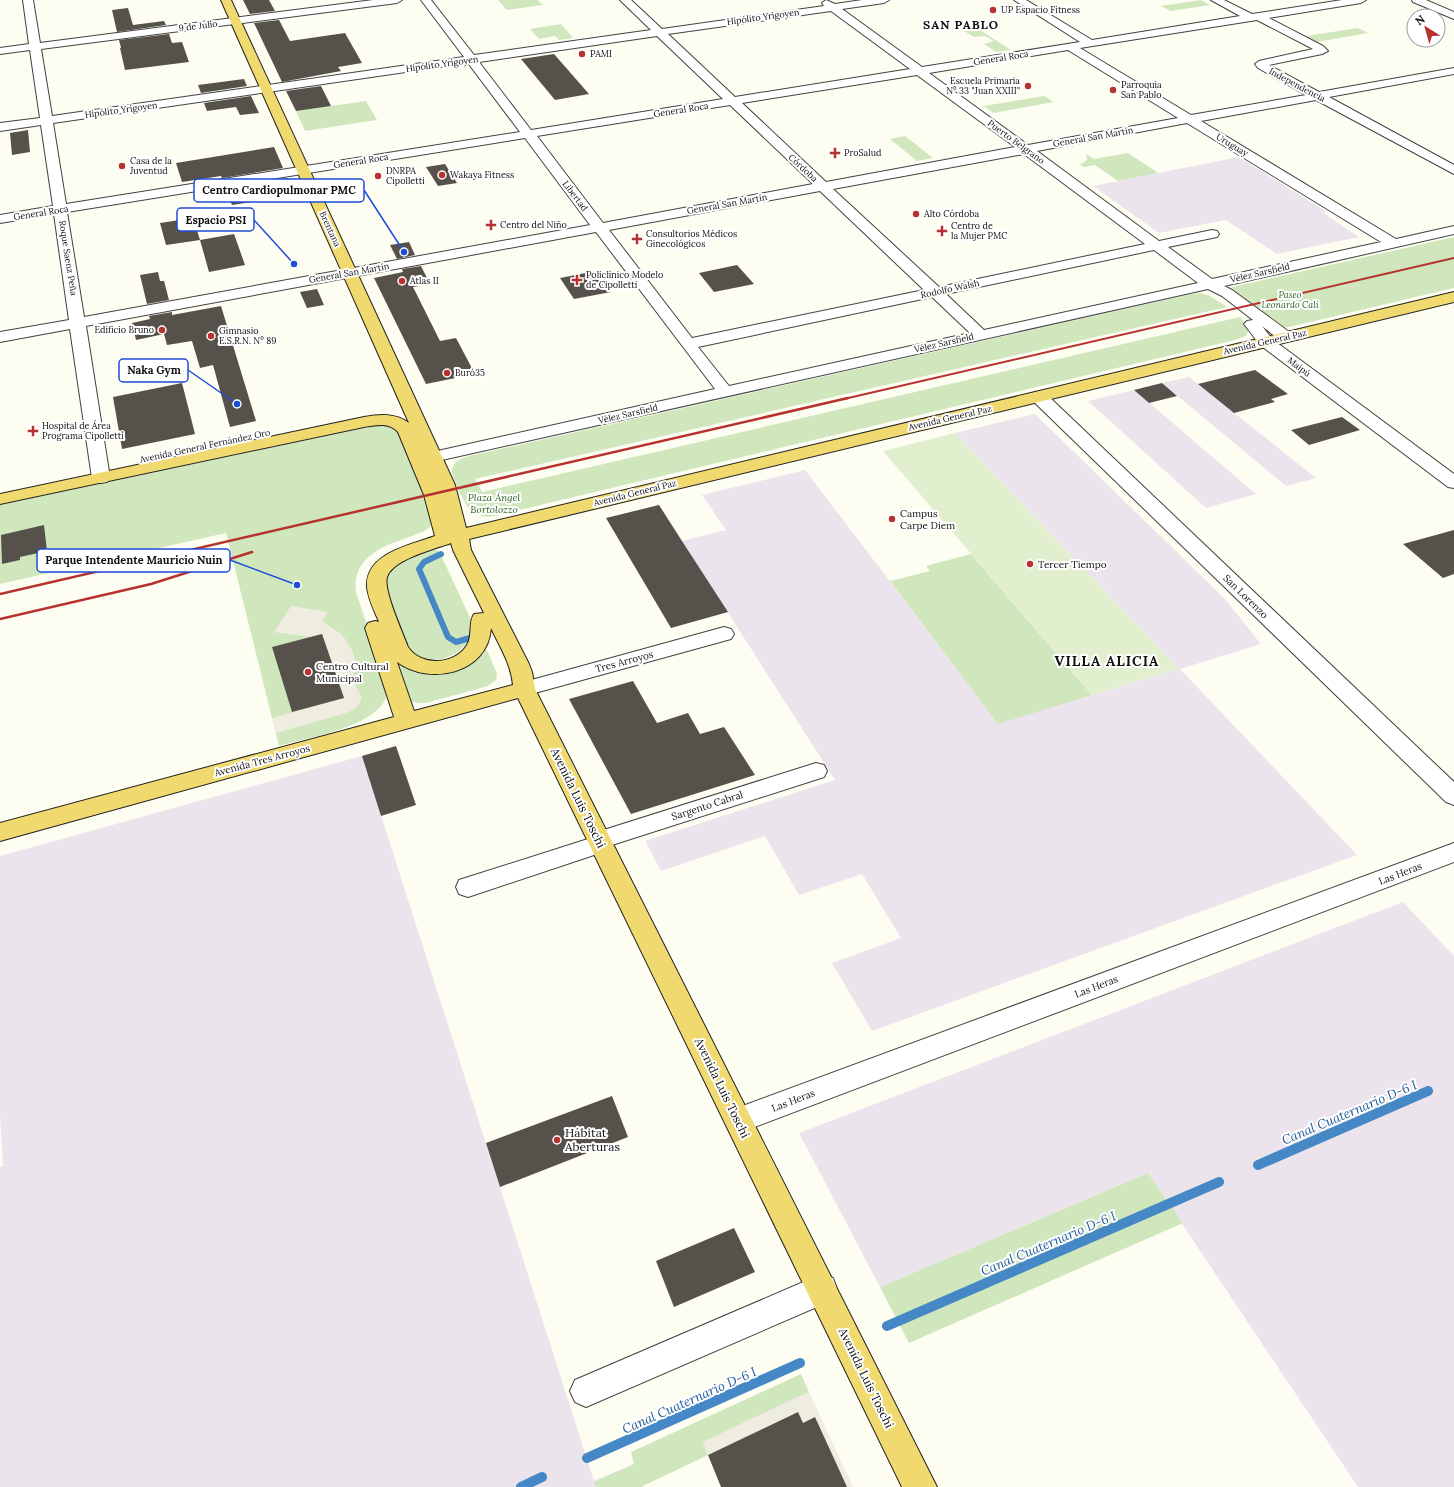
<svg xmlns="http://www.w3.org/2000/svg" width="1454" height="1487" viewBox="0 0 1454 1487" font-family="Lora,serif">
  <rect width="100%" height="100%" fill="#fefdf2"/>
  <g fill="#ece4ed">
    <path d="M 1239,157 L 1327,212 L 1323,213 L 1359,237 L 1277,254 L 1226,220 L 1159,233 L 1093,186 Z"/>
    <path d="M 1189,377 L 1316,478 L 1286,486 L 1162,383 Z"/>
    <path d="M 1134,390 L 1256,494 L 1206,508 L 1088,401 Z"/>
    <path d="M 1035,414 L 1225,599 L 1261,644 L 1180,669 L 1357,855 L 872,1031 L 832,963 L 901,938 L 862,874 L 799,895 L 765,836 L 661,871 L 645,841 L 835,780 L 682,541 L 726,530 L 702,495 L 805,470 L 998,723 L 1179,669 L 955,433 Z"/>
    <path d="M 362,756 L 594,1481 L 634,1464 L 643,1487 L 0,1487 L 0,1167 L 3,1166 L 0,1115 L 0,856 Z"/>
    <path d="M 1403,902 L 1454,956 L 1454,1487 L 1358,1487 L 1148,1173 L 880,1287 L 799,1133 Z"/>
  </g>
  <g fill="#d0e7bd">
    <path d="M 498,0 L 538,0 L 543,5 L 507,10 Z"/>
    <path d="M 1201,0 L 1210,5 L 1171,11 L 1161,6 Z"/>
    <path d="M 561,24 L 573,38 L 559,40 L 555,36 L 539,39 L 530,29 Z"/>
    <path d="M 975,27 L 1011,50 L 996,52 L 984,44 L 994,41 L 985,36 L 974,37 L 961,29 Z"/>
    <path d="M 1358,28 L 1368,33 L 1317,42 L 1306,36 Z"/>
    <path d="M 1044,96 L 1054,102 L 993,113 L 984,106 Z"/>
    <path d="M 366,101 L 377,120 L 305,131 L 296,111 Z"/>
    <path d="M 905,136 L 933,158 L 917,161 L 890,139 Z"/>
    <path d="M 1128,153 L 1158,173 L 1118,181 L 1095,165 L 1084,167 L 1080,165 L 1087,160 L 1086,154 L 1094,159 Z"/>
    <path d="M 1454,237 L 1454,288 L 1289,327 L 1280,327 L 1234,294 L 1232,287 Z"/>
    <path d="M 1201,293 L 1210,296 L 1227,307 L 475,479 L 482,492 L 1240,317 L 1247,325 L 1248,331 L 1246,336 L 1235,340 L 494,516 C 466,521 462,495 452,474 C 451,463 459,459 469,456 L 1192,294 Z"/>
    <path d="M 383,424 L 398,429 C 406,448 434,507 431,524 C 429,540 349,539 356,592 C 363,613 370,634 377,655 C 381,667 388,681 387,693 C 383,726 305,738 279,746 L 226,533 L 0,584 L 0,505 Z"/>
    <path d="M 432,550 L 437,550 L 440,553 L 472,622 L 472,635 L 468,643 L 455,654 L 443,659 L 427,660 L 413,656 L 404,643 L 384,582 L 390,568 L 414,554 Z"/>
    <path d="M 971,554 L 1092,695 L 998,724 L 890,581 L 930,571 L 926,566 Z"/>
    <path d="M 484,649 L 487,650 L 497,674 L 496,680 L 488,686 L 426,703 L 418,703 L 410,701 L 394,661 L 409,670 L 431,673 Z"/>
    <path d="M 1148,1173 L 1183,1223 L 909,1343 L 880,1287 Z"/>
    <path d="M 801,1374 L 809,1392 L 703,1442 L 708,1455 L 643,1486 L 643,1487 L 596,1487 L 594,1482 L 634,1464 L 631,1452 Z"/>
  </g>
  <path fill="#e1efce" d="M 955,433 L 1179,669 L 1092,695 L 883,451 Z"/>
  <g fill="#efece0">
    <path d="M 291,606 L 328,612 L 322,621 L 341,634 L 346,640 L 353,652 L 356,664 L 352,679 L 362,698 L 357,707 L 349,712 L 276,733 L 272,718 L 344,698 L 322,634 L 311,637 L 274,632 Z"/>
    <path d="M 809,1392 L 853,1487 L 847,1487 L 815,1418 L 803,1423 L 798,1412 L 708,1455 L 703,1442 Z"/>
  </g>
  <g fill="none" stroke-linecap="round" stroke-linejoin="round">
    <path stroke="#4588c5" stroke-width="6" d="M 441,554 L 424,562 L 419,569 L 448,637 L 456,642 L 470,638"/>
    <g stroke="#4588c5" stroke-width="10">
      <path d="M 1258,1165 L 1428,1091"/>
      <path d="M 887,1326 L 1219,1182"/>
      <path d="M 587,1458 L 800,1363"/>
      <path d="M 521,1487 L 542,1477"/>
    </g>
  </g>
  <g fill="#57514c">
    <path d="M 243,0 L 269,0 L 275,11 L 250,14 Z"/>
    <path d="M 128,8 L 133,25 L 164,21 L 166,25 L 117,32 L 112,10 Z"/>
    <path d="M 279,20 L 290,41 L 345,33 L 362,63 L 338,67 L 341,71 L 282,82 L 254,23 Z"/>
    <path d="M 169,34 L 172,43 L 182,42 L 189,62 L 125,70 L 120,48 L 121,48 L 119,40 Z"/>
    <path d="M 554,54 L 589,94 L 555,100 L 521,59 Z"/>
    <path d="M 244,79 L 247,86 L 201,93 L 198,85 Z"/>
    <path d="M 321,86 L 331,106 L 296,111 L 286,91 Z"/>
    <path d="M 251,96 L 259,113 L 240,115 L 236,107 L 207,111 L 204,103 Z"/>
    <path d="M 28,130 L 30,152 L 12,155 L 10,133 Z"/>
    <path d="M 274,147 L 283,168 L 222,178 L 221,176 L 182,182 L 176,163 Z"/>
    <path d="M 445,164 L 457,183 L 438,186 L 426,167 Z"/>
    <path d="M 287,178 L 294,195 L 232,205 L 225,188 Z"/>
    <path d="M 193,218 L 200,240 L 234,234 L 245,265 L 209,272 L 200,240 L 166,245 L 160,223 Z"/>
    <path d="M 409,242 L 415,255 L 397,259 L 390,245 Z"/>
    <path d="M 737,265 L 754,284 L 714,292 L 699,273 Z"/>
    <path d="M 421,266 L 430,284 L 413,287 L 440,341 L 456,338 L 475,374 L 426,384 L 374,278 L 403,272 L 402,269 Z"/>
    <path d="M 596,271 L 611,292 L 574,299 L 560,278 Z"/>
    <path d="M 158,272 L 160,281 L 164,281 L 169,300 L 147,304 L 140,275 Z"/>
    <path d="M 317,289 L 324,305 L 307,308 L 300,292 Z"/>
    <path d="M 221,306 L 256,421 L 230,427 L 213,365 L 200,368 L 192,341 L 167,345 L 164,334 L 136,340 L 132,323 L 150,319 L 149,316 L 172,312 L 172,315 Z"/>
    <path d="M 1255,370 L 1288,394 L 1271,399 L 1275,402 L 1234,413 L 1198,384 Z"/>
    <path d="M 182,383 L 195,434 L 122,449 L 113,397 Z"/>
    <path d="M 1162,383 L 1177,396 L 1149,403 L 1134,390 Z"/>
    <path d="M 1342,417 L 1360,430 L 1309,445 L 1291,430 Z"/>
    <path d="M 659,505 L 682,541 L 728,612 L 671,628 L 606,518 Z"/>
    <path d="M 44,525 L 47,551 L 20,557 L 20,560 L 2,564 L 1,535 Z"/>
    <path d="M 1454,530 L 1454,574 L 1443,578 L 1403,544 Z"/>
    <path d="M 322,634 L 344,698 L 292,712 L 272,647 Z"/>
    <path d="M 633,681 L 657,723 L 688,713 L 700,734 L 724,727 L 755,775 L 631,814 L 569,699 Z"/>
    <path d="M 396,746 L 416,805 L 381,816 L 362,756 Z"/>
    <path d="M 612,1096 L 628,1137 L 500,1187 L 486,1143 Z"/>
    <path d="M 734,1228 L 755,1272 L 674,1307 L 656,1261 Z"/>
    <path d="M 798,1412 L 803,1423 L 815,1417 L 847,1487 L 721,1487 L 708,1455 Z"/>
  </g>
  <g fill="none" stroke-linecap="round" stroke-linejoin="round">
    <g stroke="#424242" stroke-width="2">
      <g id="minor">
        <path d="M 23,0 L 33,0 L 40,43 L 373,0 L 402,0 L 397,3 L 41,49 L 52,116 L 464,57 L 421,0 L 431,0 L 474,55 L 651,30 L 620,0 L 631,0 L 662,29 L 824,6 L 822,3 L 826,0 L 835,4 L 862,0 L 889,0 L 884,3 L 842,9 L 922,67 L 1080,42 L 1014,0 L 1026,0 L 1092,40 L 1240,16 L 1211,0 L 1224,0 L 1252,14 L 1342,0 L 1366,0 L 1361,3 L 1269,18 L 1323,46 L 1328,51 L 1322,54 L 1269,65 L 1319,92 L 1454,68 L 1454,74 L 1329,97 L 1454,165 L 1454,174 L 1316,100 L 1201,121 L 1396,239 L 1454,226 L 1454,234 L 1224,286 L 1232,290 L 1292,334 L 1294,337 L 1292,340 C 1280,343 1271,333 1262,326 L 1272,339 L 1454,474 L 1454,488 L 1448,487 L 1260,345 L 1244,324 L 1247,321 L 1253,320 L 1222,296 L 1208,289 L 433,462 L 427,461 L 424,457 L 427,453 L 433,452 L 715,389 L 596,232 L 86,326 L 110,478 L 107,482 L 101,483 L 95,482 L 92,478 L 70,329 L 0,342 L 0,332 L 69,320 L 54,214 L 0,223 L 0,215 L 53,206 L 41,125 L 0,131 L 0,123 L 40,118 L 30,50 L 0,54 L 0,48 L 29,44 ZM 831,11 L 910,69 L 735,97 L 668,34 ZM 1257,20 L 1313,49 L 1259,61 L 1255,64 L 1258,68 L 1306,95 L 1191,115 L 1080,48 ZM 657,36 L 723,99 L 531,130 L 479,62 ZM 1068,50 L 1178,118 L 1028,145 L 929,73 ZM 468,63 L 520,132 L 66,204 L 53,123 ZM 917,75 L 1015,147 L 826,182 L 742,103 ZM 730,105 L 813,184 L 603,223 L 537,136 ZM 1187,123 L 1381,242 L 1212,279 L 1168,247 L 1217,237 L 1219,234 L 1217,231 L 1212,230 L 1159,241 L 1037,151 ZM 525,138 L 590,225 L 84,317 L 67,212 ZM 1024,154 L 1145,244 L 939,287 L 833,189 ZM 820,191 L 924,290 L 692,338 L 609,230 ZM 1154,250 L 1198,283 L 984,330 L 946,294 ZM 932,297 L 970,333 L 729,386 L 698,347 Z"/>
        <path d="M 1412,0 L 1426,0 L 1454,12 L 1454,19 L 1413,2 Z"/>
        <path d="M 1039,392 L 1045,393 L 1454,782 L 1454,805 L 1446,802 L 1033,401 L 1031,397 L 1033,393 Z"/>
        <path d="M 724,627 L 731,629 L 734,634 L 731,639 L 524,696 L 517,694 L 513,689 L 517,684 Z"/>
        <path d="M 816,763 L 824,765 L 827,771 L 824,777 L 612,845 L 609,850 L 468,897 L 459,894 L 456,887 L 459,880 L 588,839 L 591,834 Z"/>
        <path d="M 1454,843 L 1454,862 L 739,1133 L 729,1129 L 725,1120 L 729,1111 Z"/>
        <path d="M 822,1274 L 833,1278 L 837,1289 L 833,1300 L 586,1407 L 575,1402 L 570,1391 L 575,1380 Z"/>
      </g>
    </g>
    <g stroke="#202020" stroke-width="2">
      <path id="major" d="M 221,0 L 231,0 L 455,485 L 466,528 L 1454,292 L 1454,302 L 469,539 L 471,550 L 529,664 L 532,672 L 535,689 L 937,1487 L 902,1487 L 518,698 L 0,841 L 0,823 L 394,717 L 365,628 L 368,623 L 375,621 L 379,622 C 375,612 368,599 367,587 C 365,553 411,545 435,536 L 424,495 L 398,432 C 389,422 376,425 364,427 L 0,504 L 0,494 L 364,417 C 380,414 396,413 409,423 ZM 451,543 L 453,550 L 484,613 L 474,614 C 468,623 473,635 467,645 C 455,665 421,667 408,647 C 403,633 383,590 387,577 C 393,559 435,549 451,543 ZM 491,628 C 500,647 511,664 513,685 L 414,711 L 397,662 C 429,686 488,674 491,628 Z"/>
    </g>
    <use href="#minor" fill="#fff" fill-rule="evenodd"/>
    <use href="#major" fill="#f0da70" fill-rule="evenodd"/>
    <path stroke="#b7322f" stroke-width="2" d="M 844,399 L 1454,258"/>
    <g stroke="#b7322f" stroke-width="2.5">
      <path d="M 0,594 L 848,398"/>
      <path d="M 0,619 L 151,584 L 252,552"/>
    </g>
  </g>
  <g fill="#b7322f" stroke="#fff" stroke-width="1.5">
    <circle cx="993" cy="10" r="4"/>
    <circle cx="582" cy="54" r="4"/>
    <circle cx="1028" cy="86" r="4"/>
    <circle cx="1113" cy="90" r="4"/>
    <path d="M833 147h4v4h4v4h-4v4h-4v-4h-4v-4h4z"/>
    <circle cx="122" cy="166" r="4"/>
    <circle cx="442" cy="175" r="4"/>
    <circle cx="378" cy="176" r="4"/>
    <circle cx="916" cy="214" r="4"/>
    <path d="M489 219h4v4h4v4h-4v4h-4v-4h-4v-4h4z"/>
    <path d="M940 225h4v4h4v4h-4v4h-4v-4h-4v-4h4z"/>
    <path d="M635 233h4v4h4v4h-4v4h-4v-4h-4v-4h4z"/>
    <path d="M575 274h4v4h4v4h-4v4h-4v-4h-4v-4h4z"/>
    <circle cx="402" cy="281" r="4"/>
    <circle cx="162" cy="330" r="4"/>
    <circle cx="211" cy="336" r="4"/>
    <circle cx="447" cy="373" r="4"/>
    <path d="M31 425h4v4h4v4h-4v4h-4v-4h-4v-4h4z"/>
    <circle cx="892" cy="519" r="4"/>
    <circle cx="1030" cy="564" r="4"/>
    <circle cx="308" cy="672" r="4"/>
    <circle cx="557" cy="1140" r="4"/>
  </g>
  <g text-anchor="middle" stroke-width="4" stroke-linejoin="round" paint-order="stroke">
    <g font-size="9" fill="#0f0f0f" stroke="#fff" text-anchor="start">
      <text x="1001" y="13">UP Espacio Fitness</text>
      <text x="590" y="57">PAMI</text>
      <text x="1020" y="84" text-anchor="end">Escuela Primaria<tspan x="1020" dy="10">N° 33 "Juan XXIII"</tspan></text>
      <text x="1121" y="88">Parroquia<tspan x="1121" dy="10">San Pablo</tspan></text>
      <text x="844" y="156">ProSalud</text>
      <text x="130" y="164">Casa de la<tspan x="130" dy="10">Juventud</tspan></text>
      <text x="386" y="174">DNRPA<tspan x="386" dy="10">Cipolletti</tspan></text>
      <text x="450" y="178">Wakaya Fitness</text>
      <text x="924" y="217">Alto Córdoba</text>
      <text x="500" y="228">Centro del Niño</text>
      <text x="951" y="229">Centro de<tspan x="951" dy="10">la Mujer PMC</tspan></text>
      <text x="646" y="237">Consultorios Médicos<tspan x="646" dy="10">Ginecológicos</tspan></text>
      <text x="586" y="278">Policlínico Modelo<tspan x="586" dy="10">de Cipolletti</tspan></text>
      <text x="410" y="284">Atlas II</text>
      <text x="154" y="333" text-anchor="end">Edificio Bruno</text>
      <text x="219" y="334">Gimnasio<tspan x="219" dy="10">E.S.R.N. N° 89</tspan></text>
      <text x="455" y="376">Buró35</text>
      <text x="42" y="429">Hospital de Área<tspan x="42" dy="10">Programa Cipolletti</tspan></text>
    </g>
    <g font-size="9" fill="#0f0f0f" stroke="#fff">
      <text transform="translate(763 17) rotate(-8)" y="3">Hipólito Yrigoyen</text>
      <text transform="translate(198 26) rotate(-7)" y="3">9 de Julio</text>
      <text transform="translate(1001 58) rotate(-9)" y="3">General Roca</text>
      <text transform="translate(442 64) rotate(-8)" y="3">Hipólito Yrigoyen</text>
      <text transform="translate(1297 85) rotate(28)" y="3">Independencia</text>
      <text transform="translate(121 110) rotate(-8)" y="3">Hipólito Yrigoyen</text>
      <text transform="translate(681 110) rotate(-9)" y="3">General Roca</text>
      <text transform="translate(1093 137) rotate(-10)" y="3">General San Martín</text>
      <text transform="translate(1016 142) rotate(36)" y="3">Puerto Belgrano</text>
      <text transform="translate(1232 145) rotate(31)" y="3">Uruguay</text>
      <text transform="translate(361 161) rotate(-9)" y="3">General Roca</text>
      <text transform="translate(803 168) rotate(43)" y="3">Córdoba</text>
      <text transform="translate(575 196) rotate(53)" y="3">Libertad</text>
      <text transform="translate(727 204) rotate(-10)" y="3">General San Martín</text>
      <text transform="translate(41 213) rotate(-9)" y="3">General Roca</text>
      <text transform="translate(330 229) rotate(65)" y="3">Brentana</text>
      <text transform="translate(68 258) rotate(81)" y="3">Roque Saenz Peña</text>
      <text transform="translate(349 273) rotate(-10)" y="3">General San Martín</text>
      <text transform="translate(1260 273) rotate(-13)" y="3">Vélez Sarsfield</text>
      <text transform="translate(950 289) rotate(-12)" y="3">Rodolfo Walsh</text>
      <text transform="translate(1265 342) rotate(-13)" y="3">Avenida General Paz</text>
      <text transform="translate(944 343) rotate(-13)" y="3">Vélez Sarsfield</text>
      <text transform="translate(1299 367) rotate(37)" y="3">Maipú</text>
      <text transform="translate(628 414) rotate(-13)" y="3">Vélez Sarsfield</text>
      <text transform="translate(950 418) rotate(-13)" y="3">Avenida General Paz</text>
      <text transform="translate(205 446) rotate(-12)" y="3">Avenida General Fernández Oro</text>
      <text transform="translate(635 493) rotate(-14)" y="3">Avenida General Paz</text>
    </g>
    <g font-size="9" font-style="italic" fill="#2b6323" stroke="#fff">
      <text x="1290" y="298">Paseo<tspan x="1290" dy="10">Leonardo Cali</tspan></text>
    </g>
    <g font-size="10" font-style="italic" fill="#2b6323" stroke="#fff">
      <text x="494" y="501">Plaza Ángel<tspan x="494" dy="12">Bortolozzo</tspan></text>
    </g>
    <g font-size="10" fill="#0f0f0f" stroke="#fff" text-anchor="start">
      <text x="900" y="517">Campus<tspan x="900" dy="12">Carpe Diem</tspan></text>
      <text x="1038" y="568">Tercer Tiempo</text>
      <text x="316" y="670">Centro Cultural<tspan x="316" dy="12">Municipal</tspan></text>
    </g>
    <g font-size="10" fill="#0f0f0f" stroke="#fff">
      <text transform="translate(1246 596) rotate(44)" y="4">San Lorenzo</text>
      <text transform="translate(624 661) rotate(-15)" y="4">Tres Arroyos</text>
      <text transform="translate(262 760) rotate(-15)" y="4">Avenida Tres Arroyos</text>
      <text transform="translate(707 805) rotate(-18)" y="4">Sargento Cabral</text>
      <text transform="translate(1400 873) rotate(-21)" y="4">Las Heras</text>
      <text transform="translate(1096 986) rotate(-21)" y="4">Las Heras</text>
      <text transform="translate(793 1100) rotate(-21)" y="4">Las Heras</text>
    </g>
    <g font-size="12" font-weight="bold" letter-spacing="1" fill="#0f0f0f" stroke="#fff">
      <text x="961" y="29">SAN PABLO</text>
    </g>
    <g font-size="12" fill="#0f0f0f" stroke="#fff">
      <text transform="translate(578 798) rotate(64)" y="4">Avenida Luis Toschi</text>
      <text transform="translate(722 1088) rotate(64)" y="4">Avenida Luis Toschi</text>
      <text transform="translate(866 1378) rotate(64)" y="4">Avenida Luis Toschi</text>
    </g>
    <g font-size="12" fill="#0f0f0f" stroke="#fff" text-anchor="start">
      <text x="565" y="1137">Hábitat<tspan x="565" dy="14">Aberturas</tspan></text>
    </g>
    <g font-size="13" font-style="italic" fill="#1f5b9a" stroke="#fff">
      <text transform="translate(1349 1112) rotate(-23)" y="5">Canal Cuaternario D-6 I</text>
      <text transform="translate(1048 1243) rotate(-23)" y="5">Canal Cuaternario D-6 I</text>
      <text transform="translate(689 1400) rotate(-24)" y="5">Canal Cuaternario D-6 I</text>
    </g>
    <g font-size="14" font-weight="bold" letter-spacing="1" fill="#0f0f0f" stroke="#fff">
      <text x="1107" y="666">VILLA ALICIA</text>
    </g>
  </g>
  <path fill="none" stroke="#1d4ed8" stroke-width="1.5" d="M404 252L364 190M294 264L254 220M237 404L188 370M297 585L230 560"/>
  <g fill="#1d4ed8" stroke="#fff" stroke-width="1.5">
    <circle cx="404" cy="252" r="4"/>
    <circle cx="294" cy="264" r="4"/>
    <circle cx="237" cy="404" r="4"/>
    <circle cx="297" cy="585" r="4"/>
  </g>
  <g fill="#fff" stroke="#1d4ed8" stroke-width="1.5">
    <rect x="194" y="179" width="170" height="23" rx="4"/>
    <rect x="177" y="208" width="77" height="23" rx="4"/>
    <rect x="119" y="359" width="69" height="23" rx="4"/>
    <rect x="37" y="549" width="193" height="23" rx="4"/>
  </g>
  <g font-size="11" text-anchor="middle" font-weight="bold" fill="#0f0f0f">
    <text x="279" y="194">Centro Cardiopulmonar PMC</text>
    <text x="216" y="224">Espacio PSI</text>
    <text x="154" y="374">Naka Gym</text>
    <text x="134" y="564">Parque Intendente Mauricio Nuin</text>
  </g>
  <g transform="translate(1426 28) rotate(323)"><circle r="19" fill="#ffffff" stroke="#9f9f9f"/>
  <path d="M0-3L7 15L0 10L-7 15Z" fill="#b7322f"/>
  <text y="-6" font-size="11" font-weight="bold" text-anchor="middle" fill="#0f0f0f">N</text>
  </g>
</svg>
